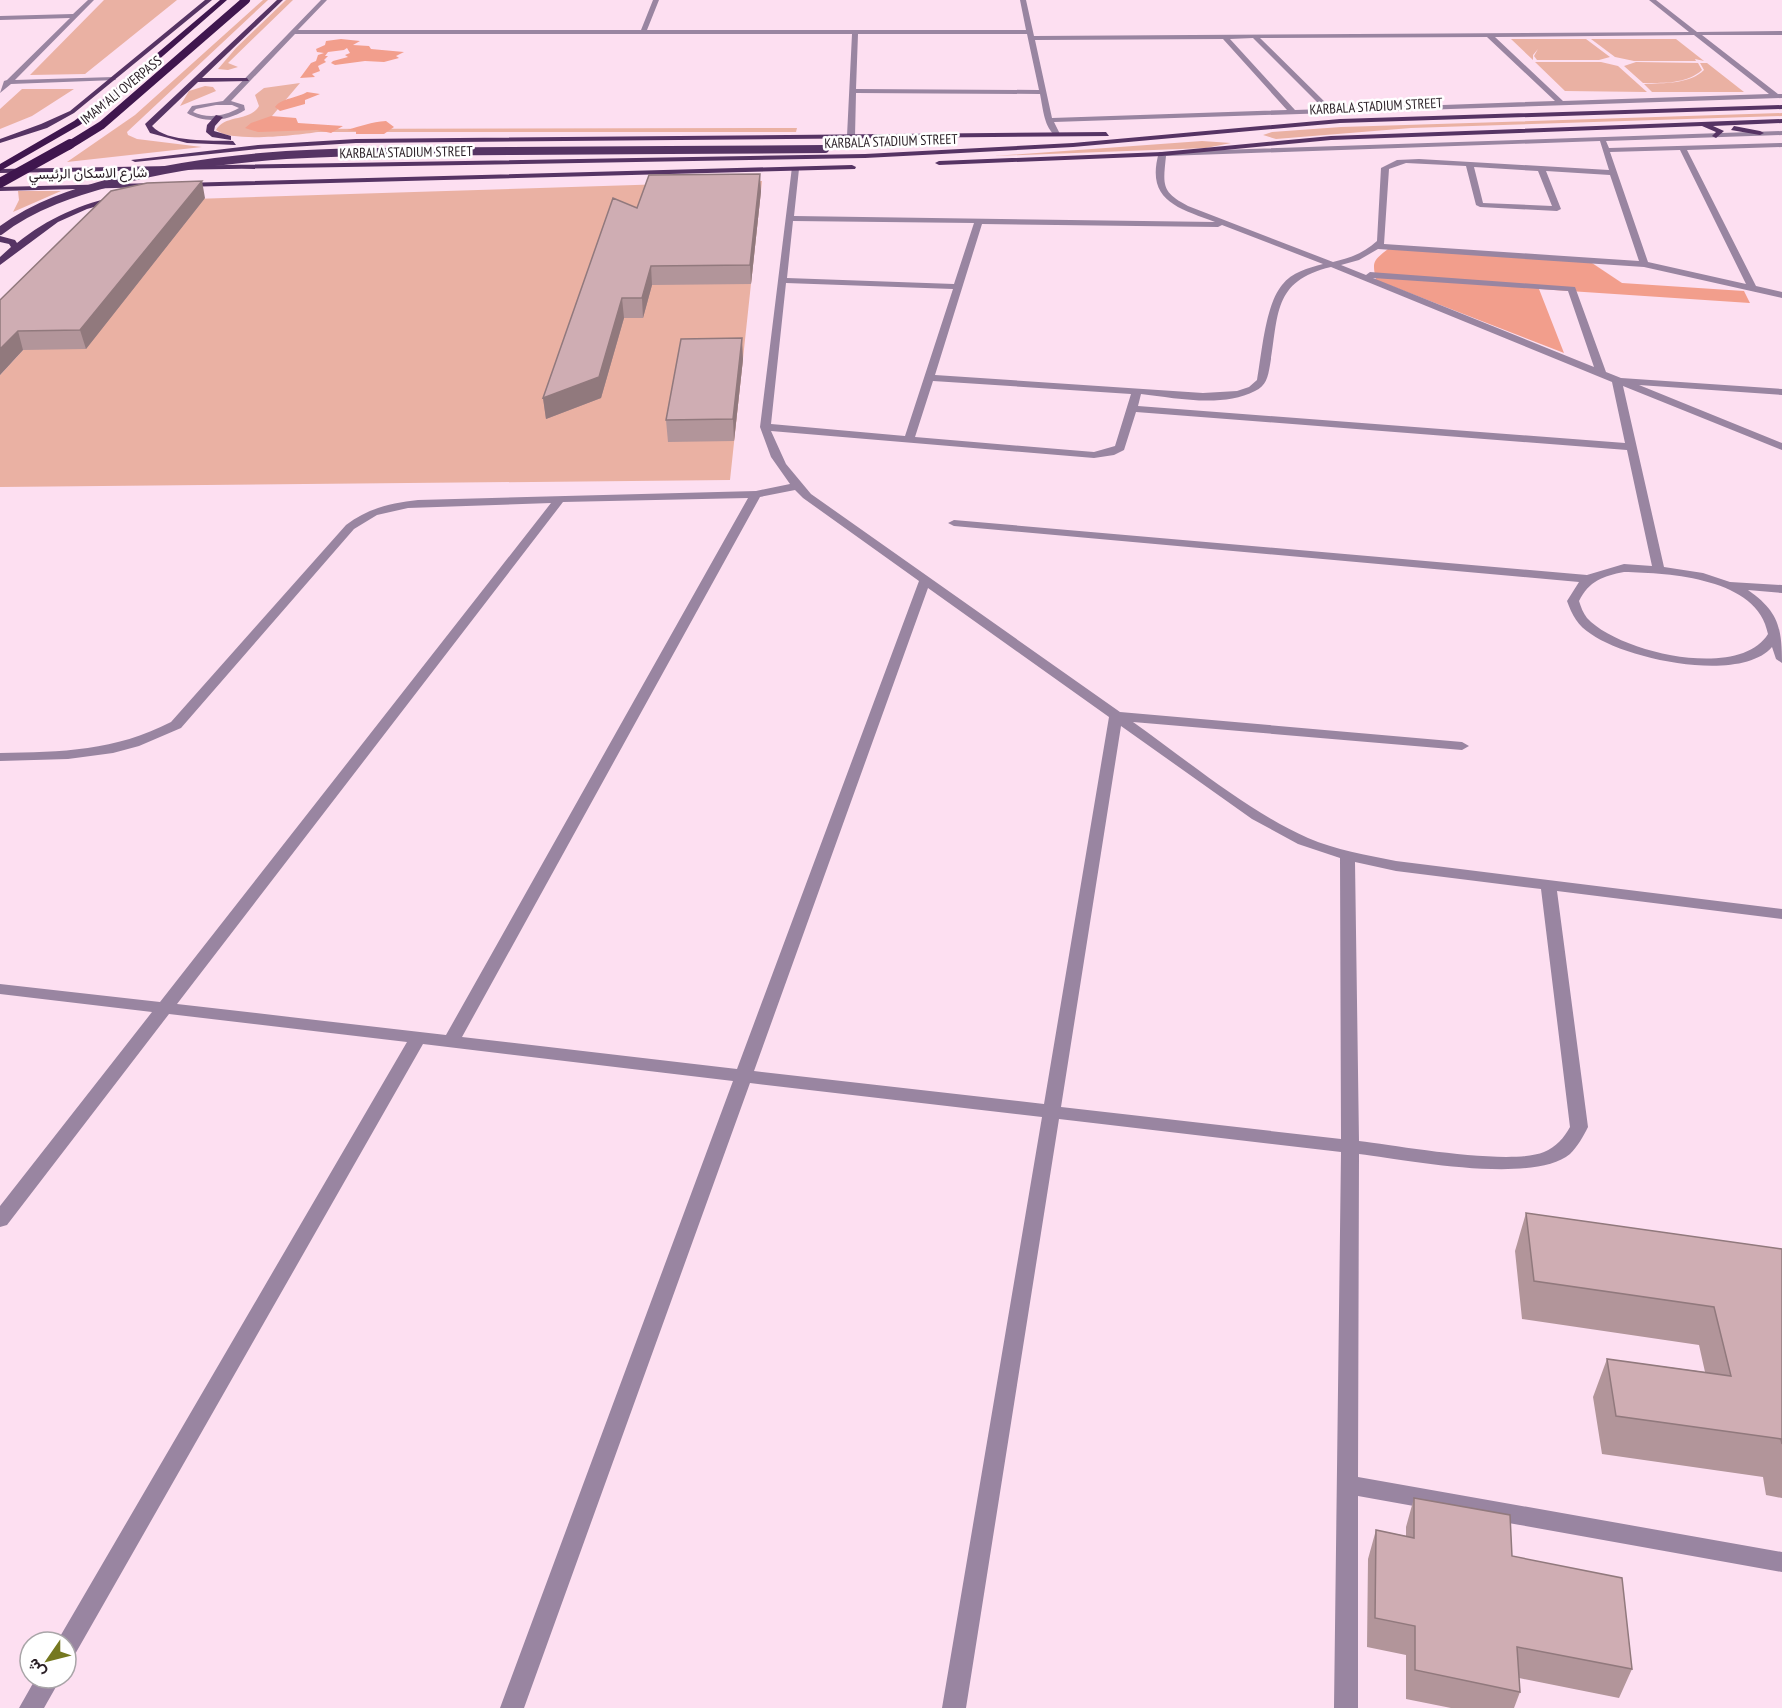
<svg xmlns="http://www.w3.org/2000/svg" width="1782" height="1708" font-family="'PT Sans Narrow',Vazirmatn,sans-serif">
<style>
.green{fill:#eab1a3}
.forest{fill:#f29e8c}
.lines{fill:none;stroke-linecap:round;stroke-linejoin:round}
.minor{fill:#9985a1;fill-rule:evenodd}
.major{fill:#563464;fill-rule:evenodd}
.highway{fill:#3f164e;fill-rule:evenodd}
.major-bridge{stroke:#563464;stroke-width:8}
.highway-bridge-far1{stroke:#3f164e;stroke-width:8}
.highway-bridge{stroke:#3f164e;stroke-width:10}
.wall{fill:#b2959a}
.shaded-wall{fill:#91797d}
.building{fill:#cfadb3;stroke:#91797d;stroke-width:1.5}
.labels{text-anchor:middle;dominant-baseline:central;stroke-width:5;stroke-linejoin:round;paint-order:stroke}
.far-street-label{font-size:14px;fill:#291e25;stroke:#fff}
</style>
<rect width="100%" height="100%" fill="#fddff1"/>
<!-- green -->
<path class="green" d="M 104,0 L 177,0 L 85,74 L 30,75 Z
M 263,0 L 268,0 L 127,132 L 128,135 L 137,139 L 202,147 L 67,162 L 135,115 Z
M 286,0 L 293,0 L 228,63 L 238,67 L 228,70 L 218,69 L 236,48 Z
M 1511,39 L 1586,39 L 1610,57 L 1599,60 L 1537,60 L 1534,56 L 1538,49 L 1533,55 L 1533,60 Z
M 1591,39 L 1676,39 L 1704,61 L 1695,59 L 1696,61 L 1634,61 L 1615,57 Z
M 1535,62 L 1601,62 L 1618,66 L 1647,92 L 1565,91 Z
M 1636,62 L 1698,63 L 1702,70 C 1687,84 1662,83 1643,83 L 1624,66 Z
M 1700,63 L 1707,63 L 1744,92 L 1652,92 L 1644,84 C 1664,83 1690,84 1704,70 Z
M 300,83 L 261,129 L 797,128 L 796,132 L 318,132 C 297,135 232,143 216,130 C 225,114 250,122 259,106 L 255,95 L 264,88 Z
M 205,86 L 213,87 L 216,91 L 180,106 L 189,91 Z
M 22,89 L 74,89 L 32,116 L 0,129 L 0,109 Z
M 1782,113 L 1782,116 L 1411,128 L 1276,139 L 1263,135 L 1272,132 L 1341,127 Z
M 1202,141 L 1231,143 L 1206,148 L 994,156 Z
M 762,181 L 730,480 L 0,487 L 0,375 L 162,200 Z
M 18,191 L 61,191 L 13,212 L 19,200 Z"/>
<!-- forest -->
<path class="forest" d="M 341,39 L 360,41 L 353,45 L 369,46 L 371,49 L 404,52 L 396,56 L 399,58 L 384,62 L 365,61 L 335,65 L 331,63 L 333,61 L 348,57 L 345,55 L 350,53 L 347,48 L 344,50 L 328,52 L 325,56 L 328,56 L 324,60 L 326,62 L 318,66 L 320,71 L 312,74 L 315,77 L 300,78 L 311,63 L 316,61 L 318,55 L 324,53 L 317,52 L 316,49 L 325,45 L 326,41 Z
M 307,92 L 320,94 L 305,100 L 305,104 L 280,111 L 275,107 C 281,98 298,98 307,92 Z
M 271,116 L 296,118 L 298,123 L 343,126 L 331,133 L 317,130 L 258,132 L 245,128 L 251,123 Z
M 386,121 L 394,127 L 384,134 L 356,134 L 356,131 L 347,130 C 361,126 371,122 386,121 Z
M 1388,249 L 1589,261 L 1622,283 L 1744,291 L 1750,303 L 1539,289 L 1564,353 L 1376,280 C 1372,261 1373,261 1388,249 Z"/>
<g class="lines">
<!-- minor -->
<path class="minor" d="M 88,0 L 94,0 L 15,80 L 114,77 L 116,80 L 11,84 L 0,93 L 4,81 L 7,80 L 70,18 L 0,20 L 0,16 L 73,14 Z
M 321,0 L 327,0 L 298,30 L 641,30 L 653,0 L 659,0 L 647,30 L 1026,30 L 1020,0 L 1026,0 L 1034,36 L 1689,32 L 1649,0 L 1656,0 L 1697,32 L 1782,31 L 1782,35 L 1702,35 L 1778,94 L 1782,94 L 1782,98 L 1054,122 L 1060,134 L 1056,136 C 1044,128 1043,108 1040,94 L 856,93 L 855,136 L 851,138 L 847,136 L 852,34 L 295,34 L 231,101 L 244,105 L 245,110 C 228,121 205,124 187,113 L 192,106 L 223,101 ZM 858,34 L 1027,34 L 1039,90 L 856,89 ZM 1694,35 L 1769,94 L 1563,101 L 1495,37 ZM 1487,37 L 1555,101 L 1332,109 L 1260,38 ZM 1253,38 L 1324,109 L 1295,110 L 1230,39 ZM 1223,39 L 1287,110 L 1052,118 L 1035,40 ZM 216,105 L 232,105 L 239,108 C 225,116 208,119 193,112 L 196,109 Z
M 1782,131 L 1782,135 L 1606,141 L 1609,148 L 1782,143 L 1782,147 L 1687,150 L 1756,286 L 1782,292 L 1782,298 L 1644,267 L 1378,249 L 1359,260 L 1341,265 L 1366,275 L 1370,272 L 1575,287 L 1606,372 L 1621,378 L 1782,389 L 1782,395 L 1639,385 L 1782,443 L 1782,450 L 1623,386 L 1664,567 L 1703,573 L 1730,582 L 1782,585 L 1782,593 L 1748,590 C 1778,611 1782,627 1782,663 L 1776,659 L 1772,647 C 1740,684 1626,659 1591,634 C 1578,626 1572,615 1567,601 L 1579,582 L 954,526 L 948,523 L 954,520 L 1587,575 L 1624,564 L 1652,566 L 1627,450 L 1136,412 L 1124,450 L 1114,455 L 1094,458 L 771,431 L 786,464 L 811,494 L 1120,712 L 1462,742 L 1469,746 L 1462,750 L 1133,722 C 1187,760 1247,811 1308,838 C 1336,850 1366,855 1396,861 L 1782,909 L 1782,919 L 1557,891 L 1588,1127 C 1583,1137 1578,1146 1570,1154 C 1532,1185 1408,1160 1359,1154 L 1358,1477 L 1782,1552 L 1782,1572 L 1358,1496 L 1358,1708 L 1334,1708 L 1341,1152 L 1059,1119 L 966,1708 L 942,1708 L 1042,1117 L 750,1083 L 524,1708 L 500,1708 L 733,1081 L 423,1044 L 74,1656 L 66,1659 L 66,1642 L 57,1642 L 58,1640 L 407,1042 L 169,1014 L 7,1225 L 0,1227 L 0,1206 L 152,1012 L 0,994 L 0,984 L 160,1002 L 551,503 L 408,508 L 377,515 L 354,529 L 181,728 L 139,746 L 113,753 L 68,759 L 0,761 L 0,753 C 62,752 115,751 171,722 L 346,525 C 368,508 392,503 418,500 L 756,491 L 790,484 L 771,457 L 760,427 L 792,167 L 799,169 L 794,216 L 1215,222 C 1178,208 1145,201 1159,152 ZM 1600,141 L 1609,170 L 1419,159 L 1397,160 L 1381,168 L 1377,241 C 1364,253 1350,258 1333,262 L 1188,206 C 1161,192 1163,185 1166,156 ZM 1680,150 L 1746,284 L 1648,262 L 1610,152 ZM 1406,163 L 1466,166 L 1476,205 L 1480,207 L 1557,211 L 1561,209 L 1546,171 L 1610,175 L 1639,261 L 1384,244 L 1389,169 ZM 1474,167 L 1538,171 L 1552,206 L 1483,203 ZM 793,221 L 974,223 L 954,284 L 787,278 ZM 982,224 L 1218,227 L 1222,225 L 1323,264 C 1308,268 1292,272 1282,285 C 1265,306 1262,353 1257,380 L 1249,387 L 1237,391 L 1203,393 L 935,375 ZM 1331,267 L 1612,382 L 1625,443 L 1138,406 L 1141,394 C 1176,398 1222,408 1255,391 C 1266,386 1268,377 1270,365 C 1279,315 1272,281 1331,267 ZM 1373,278 L 1568,291 L 1594,367 ZM 786,283 L 953,289 L 905,436 L 771,424 ZM 933,381 L 1131,394 L 1115,446 L 1094,452 L 915,437 ZM 795,490 L 803,498 L 919,581 L 737,1069 L 462,1037 L 760,497 ZM 748,498 L 446,1035 L 177,1004 L 563,502 ZM 1624,572 C 1670,573 1758,578 1768,634 C 1739,681 1618,652 1587,618 C 1583,613 1581,607 1579,601 C 1589,581 1603,576 1624,572 ZM 928,588 L 1109,717 L 1044,1104 L 754,1071 ZM 1121,726 L 1252,819 L 1298,844 L 1340,858 L 1341,1139 L 1061,1107 ZM 1355,862 L 1396,871 L 1541,889 L 1570,1127 C 1564,1138 1556,1147 1544,1152 C 1510,1166 1400,1146 1359,1141 Z
M 36,1678 L 61,1678 L 44,1708 L 19,1708 Z"/>
<!-- major -->
<path class="major" d="M 205,0 L 212,0 L 74,113 L 47,128 L 0,143 L 0,139 L 41,124 L 70,111 Z
M 277,0 L 283,0 L 202,78 L 247,78 L 249,81 L 198,82 L 152,126 C 167,143 212,140 233,141 L 236,145 L 187,143 L 150,133 L 145,124 Z
M 1782,105 L 1782,109 L 1340,123 L 1073,147 L 865,158 L 0,173 L 0,169 L 865,154 L 1073,143 L 1340,119 Z
M 216,115 L 223,117 L 215,126 L 214,131 L 231,136 L 231,140 L 212,137 L 206,132 L 207,125 Z
M 1782,119 L 1782,123 L 1713,126 L 1724,131 L 1716,138 L 1712,136 L 1716,132 L 1702,126 L 1331,140 L 1162,156 L 939,165 L 935,163 L 939,161 L 1162,152 L 1331,136 Z
M 1734,126 L 1760,131 L 1764,133 L 1760,135 L 1731,130 Z
M 1106,132 L 1109,136 L 356,143 L 258,149 L 135,162 L 131,160 L 258,145 L 356,139 Z
M 852,165 L 856,167 L 855,169 L 183,187 L 179,185 L 183,183 Z
M 156,183 L 156,187 L 153,187 L 0,191 L 0,187 Z
M 120,195 L 123,195 L 123,199 L 87,209 L 58,222 L 0,265 L 0,257 L 11,247 L 9,244 L 0,242 L 0,236 L 15,240 L 17,243 C 48,218 81,204 120,195 Z"/>
<!-- highway -->
<path class="highway" d="M 220,0 L 227,0 L 108,104 L 80,125 L 0,171 L 0,164 L 74,121 L 102,100 Z"/>
<!-- major-bridge -->
<path class="major-bridge" d="M 0,231 C 34,205 75,192 116,181 C 245,147 379,152 512,151 C 616,150 721,150 825,149"/>
<!-- highway-bridge-far1 -->
<path class="highway-bridge-far1" d="M 68,146 L 102,125 L 246,0"/>
<!-- highway-bridge -->
<path class="highway-bridge" d="M 0,183 L 70,144"/>
</g>
<!-- wall -->
<path class="wall" d="M 761,191 L 751,284 L 652,285 L 643,318 L 624,318 L 601,398 L 546,419 L 543,398 L 637,208 Z
M 205,198 L 86,349 L 23,350 L 0,375 L 0,300 Z
M 743,359 L 734,441 L 668,442 L 666,420 Z
M 1526,1213 L 1782,1249 L 1782,1498 L 1766,1495 L 1763,1477 L 1602,1454 L 1593,1397 L 1607,1359 L 1705,1372 L 1699,1345 L 1522,1319 L 1515,1251 Z
M 1414,1498 L 1512,1556 L 1632,1669 L 1619,1698 L 1519,1678 L 1520,1692 L 1514,1708 L 1451,1708 L 1406,1699 L 1406,1655 L 1367,1647 L 1368,1559 L 1376,1530 L 1406,1536 L 1406,1527 Z"/>
<!-- shaded-wall -->
<path class="shaded-wall" d="M 760,174 L 761,191 L 751,284 L 750,265 Z
M 202,181 L 205,198 L 86,349 L 80,330 Z
M 651,266 L 652,285 L 643,318 L 642,298 Z
M 622,298 L 624,318 L 601,398 L 546,419 L 543,398 Z
M 18,331 L 23,350 L 0,375 L 0,349 Z
M 742,338 L 743,359 L 734,441 L 733,419 Z"/>
<!-- building -->
<path class="building" d="M 760,174 L 750,265 L 651,266 L 642,298 L 622,298 L 599,377 L 543,398 L 613,198 L 637,208 L 649,175 Z
M 202,181 L 80,330 L 18,331 L 0,349 L 0,300 L 111,191 L 147,183 Z
M 742,338 L 733,419 L 666,420 L 681,339 Z
M 1526,1213 L 1782,1249 L 1782,1444 L 1781,1439 L 1616,1416 L 1607,1359 L 1731,1376 L 1714,1307 L 1534,1281 Z
M 1414,1498 L 1510,1515 L 1512,1556 L 1622,1578 L 1632,1669 L 1517,1647 L 1520,1692 L 1415,1670 L 1415,1626 L 1375,1618 L 1376,1530 L 1414,1538 Z"/>
<g class="labels">
<!-- far-street labels -->
<g class="far-street-label">
<text transform="translate(121 90) rotate(-39)">IMAM ALI OVERPASS</text>
<text transform="translate(1376 106) rotate(-3)">KARBALA STADIUM STREET</text>
<text transform="translate(891 141) rotate(-2)">KARBALA STADIUM STREET</text>
<text transform="translate(406 152) rotate(-1)">KARBALA STADIUM STREET</text>
<text transform="translate(88 173) rotate(-1)">شارع الاسكان الرئيسي</text>
</g>
</g>
<!-- north arrow -->
<g transform="translate(48 1660) rotate(235)"><circle r="28" fill="#ffffff" stroke="#a9a5a8" stroke-width="1.5"/>
<path d="M0-4.5L10 22L0 15L-10 22Z" fill="#757820"/>
<text y="-9" font-size="16" font-weight="bold" text-anchor="middle" fill="#291e25">ش</text>
</g>
</svg>
